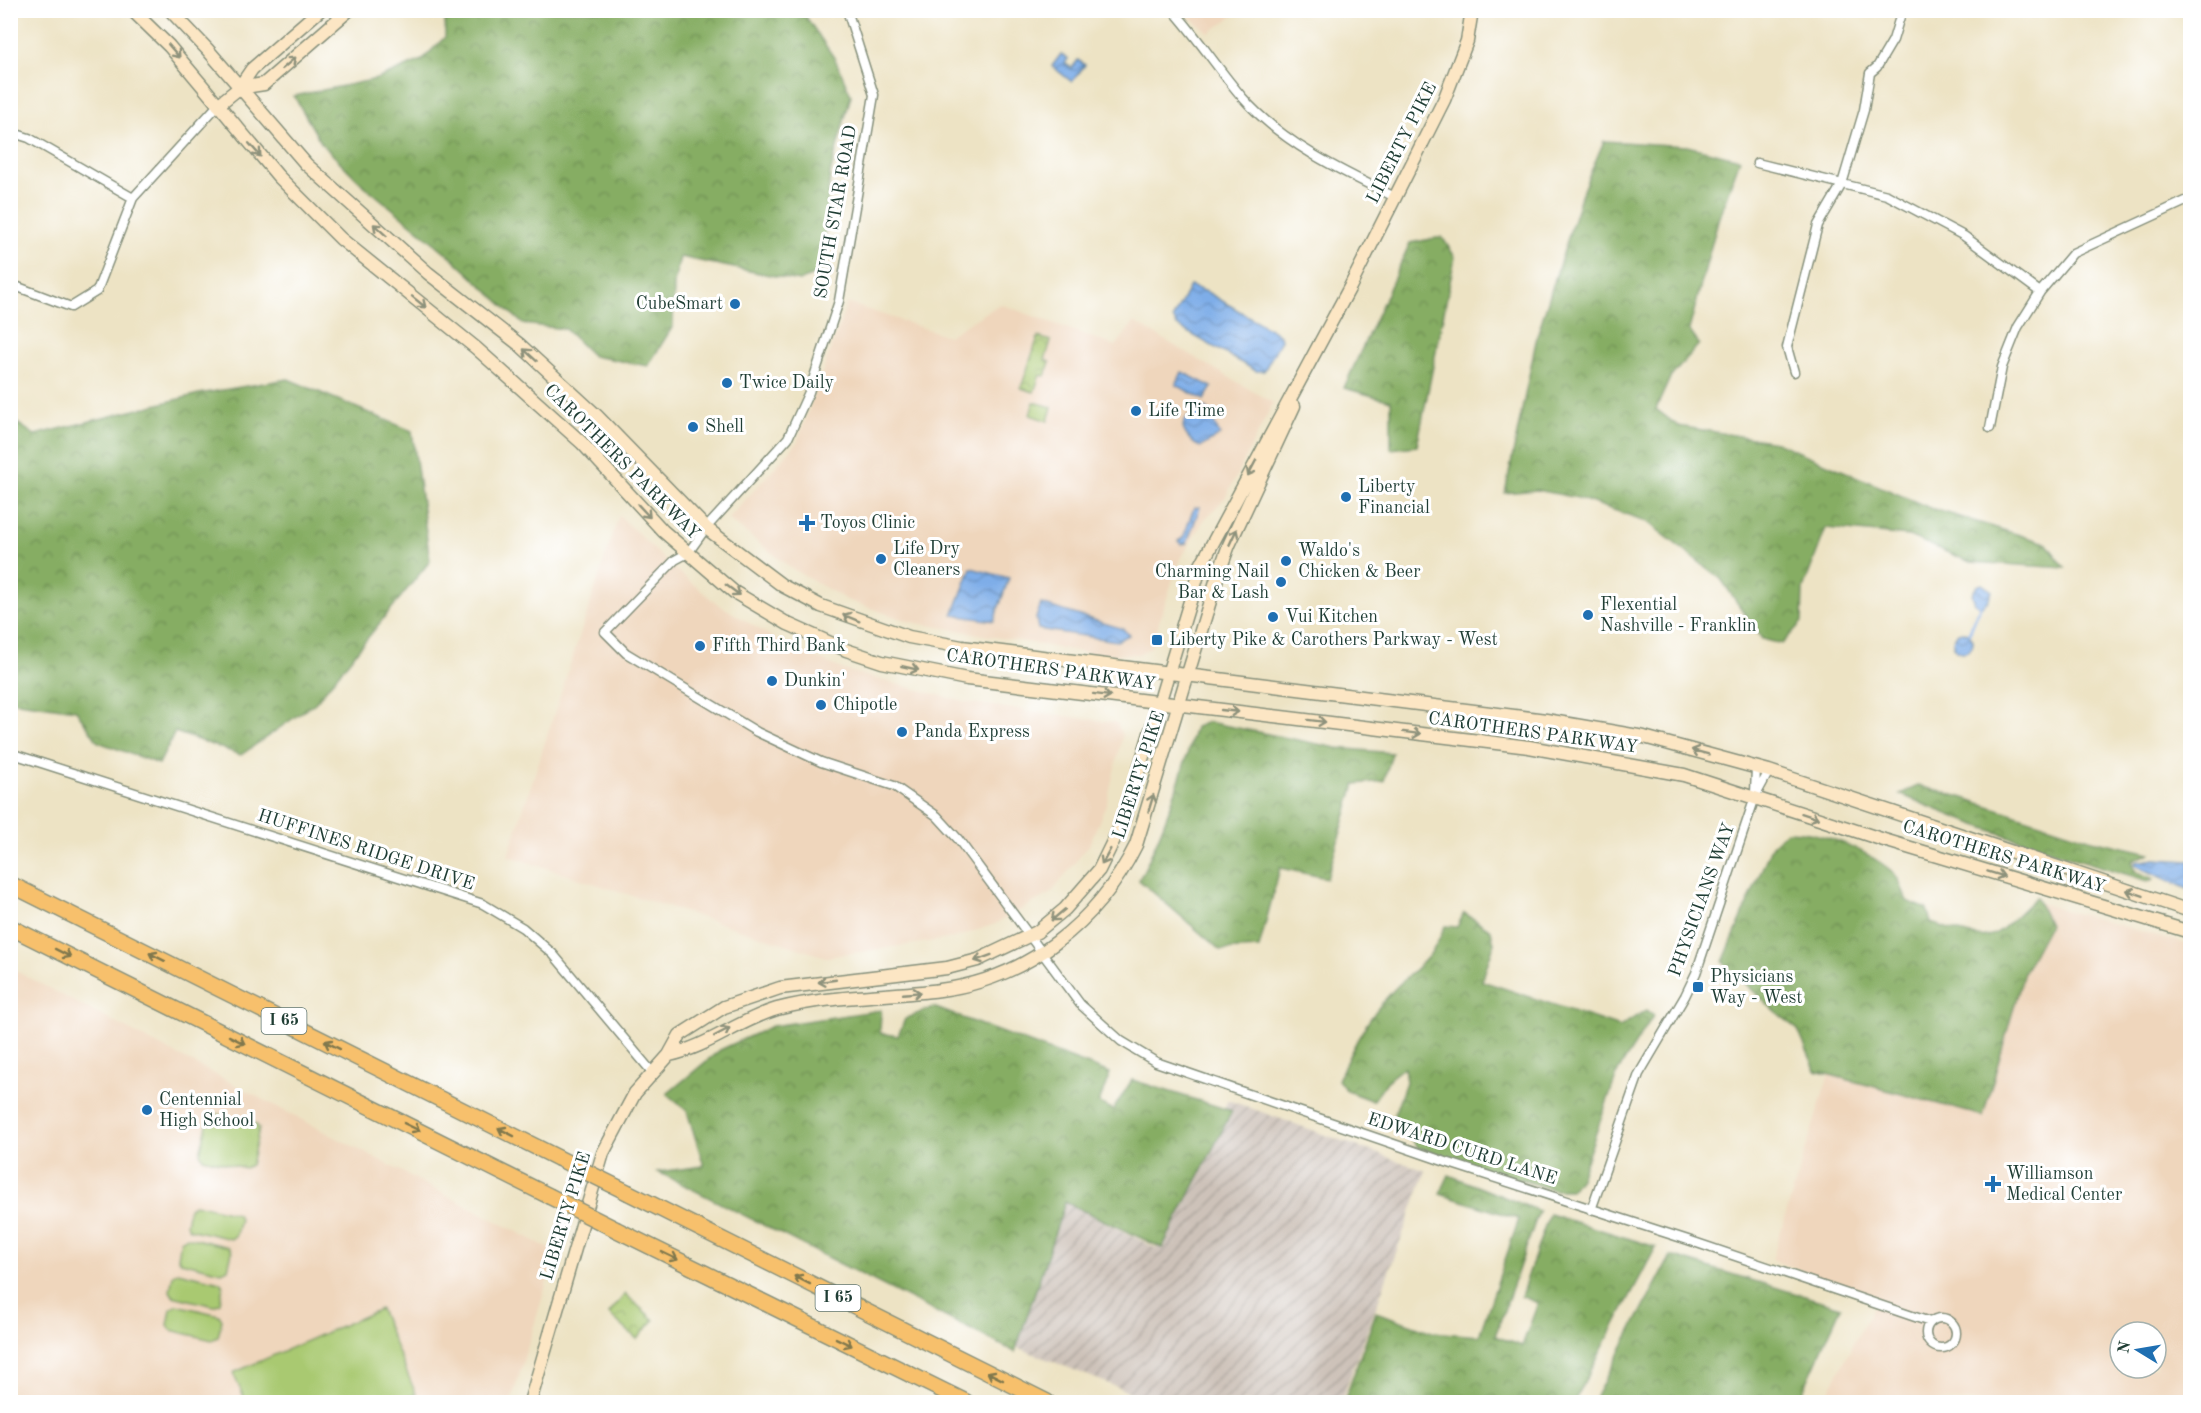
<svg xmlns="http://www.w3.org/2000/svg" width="2201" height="1413" font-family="'Old Standard TT',serif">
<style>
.built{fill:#efd6bc;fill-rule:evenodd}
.industrial{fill:url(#industrial-furrows)}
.forest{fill:url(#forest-crowns);stroke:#52754c;stroke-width:1.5}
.park{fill:url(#park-crowns);stroke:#648352;stroke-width:1.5}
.garden{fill:#a9c971;stroke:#648352;stroke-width:1.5}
.water{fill:url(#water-waves);stroke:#4e758e;stroke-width:1.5}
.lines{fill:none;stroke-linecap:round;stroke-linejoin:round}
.stream{stroke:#7eade8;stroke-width:3}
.street-casing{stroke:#86907c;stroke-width:11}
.secondary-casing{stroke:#86907c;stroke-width:15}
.highway-casing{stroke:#86907c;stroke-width:18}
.street{stroke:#fff;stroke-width:8}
.secondary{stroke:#fce6c4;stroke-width:12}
.highway{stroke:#f7c06c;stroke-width:15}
.highway-bridge-casing{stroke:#86907c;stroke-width:18;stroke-linecap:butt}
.highway-bridge{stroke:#f7c06c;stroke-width:15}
.oneway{stroke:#8e927c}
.oneway2{stroke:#80784d}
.poi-dot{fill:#1f6fb2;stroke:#fff;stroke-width:2}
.labels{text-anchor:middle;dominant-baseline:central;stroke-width:6;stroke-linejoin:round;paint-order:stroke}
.shield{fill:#fff;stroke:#627771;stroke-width:1.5}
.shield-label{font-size:16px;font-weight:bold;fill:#1f3d34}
.street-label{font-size:18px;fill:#1f3d34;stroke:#fff}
.poi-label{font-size:18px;fill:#1f3d34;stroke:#fff;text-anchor:start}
</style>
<defs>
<pattern id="industrial-furrows" width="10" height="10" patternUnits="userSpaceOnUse" patternTransform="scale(1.5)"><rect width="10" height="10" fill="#cdc2b9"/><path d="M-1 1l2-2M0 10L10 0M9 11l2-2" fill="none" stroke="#a69f97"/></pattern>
<pattern id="forest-crowns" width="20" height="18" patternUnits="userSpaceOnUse" patternTransform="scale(1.5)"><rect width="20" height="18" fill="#86ad63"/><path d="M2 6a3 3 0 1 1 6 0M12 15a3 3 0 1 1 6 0" fill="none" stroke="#6d8e52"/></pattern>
<pattern id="park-crowns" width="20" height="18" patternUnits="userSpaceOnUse" patternTransform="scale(1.5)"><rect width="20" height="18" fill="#a9c971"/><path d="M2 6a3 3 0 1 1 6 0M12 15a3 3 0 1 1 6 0" fill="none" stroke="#89a45e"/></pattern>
<pattern id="water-waves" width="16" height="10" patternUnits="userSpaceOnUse" patternTransform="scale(1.5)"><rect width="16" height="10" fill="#7eade8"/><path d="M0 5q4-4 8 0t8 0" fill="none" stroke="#678ebd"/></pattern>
</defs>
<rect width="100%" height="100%" fill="#fff"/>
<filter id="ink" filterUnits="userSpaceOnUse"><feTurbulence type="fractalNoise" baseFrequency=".0167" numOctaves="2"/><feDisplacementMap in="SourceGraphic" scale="12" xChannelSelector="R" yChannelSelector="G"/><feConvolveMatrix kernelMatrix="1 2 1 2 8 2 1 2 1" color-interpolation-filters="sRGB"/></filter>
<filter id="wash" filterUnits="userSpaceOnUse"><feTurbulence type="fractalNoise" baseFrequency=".008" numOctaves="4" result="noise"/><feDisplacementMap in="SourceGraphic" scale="24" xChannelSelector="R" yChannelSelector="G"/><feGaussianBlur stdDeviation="1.35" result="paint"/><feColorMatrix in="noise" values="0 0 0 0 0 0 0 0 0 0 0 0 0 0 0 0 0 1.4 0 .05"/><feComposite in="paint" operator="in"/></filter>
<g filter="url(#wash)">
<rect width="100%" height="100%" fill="#ede3c4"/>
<!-- built -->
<path class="built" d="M 1182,11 L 1240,11 L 1209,33 Z
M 847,303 L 948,336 L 1000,304 L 1116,346 L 1134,322 L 1273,403 L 1225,498 L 1203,521 L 1178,564 L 1151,647 L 1140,654 L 1097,655 L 911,622 L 847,600 L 791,568 L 728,519 L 797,443 Z
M 619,515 L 670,565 L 715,602 L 780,642 L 844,670 L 965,702 L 1117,723 L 1122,736 L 1107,802 L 1089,845 L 1051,893 L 995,924 L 954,938 L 826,957 L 508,856 Z
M 2033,901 L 2190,945 L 2190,1402 L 1823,1402 L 1878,1297 L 1772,1260 L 1832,1064 L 1968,1108 ZM 2120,1332 L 2156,1332 L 2156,1368 L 2120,1368 Z
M 10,968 L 556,1252 L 511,1402 L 11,1402 Z"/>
<!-- industrial -->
<path class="industrial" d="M 1228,1100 L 1426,1171 L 1341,1402 L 1154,1402 L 1014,1346 L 1063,1201 L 1156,1248 Z"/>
<!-- forest -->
<path class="forest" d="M 445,10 L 802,11 L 835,59 L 851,95 L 830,174 L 821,272 L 799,281 L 680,257 L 674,283 L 673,326 L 648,366 L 593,356 L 565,329 L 523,324 L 450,256 L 361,183 L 322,144 L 294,96 L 377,79 L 422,60 L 445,37 Z
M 1604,141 L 1687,146 L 1740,159 L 1718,220 L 1689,330 L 1699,344 L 1670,378 L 1656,409 L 1678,426 L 1776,442 L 1930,508 L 2046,543 L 2065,568 L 1970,562 L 1909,536 L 1826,528 L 1803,589 L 1802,622 L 1782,644 L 1762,639 L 1721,579 L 1646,521 L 1578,498 L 1537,490 L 1505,493 L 1537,336 L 1583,190 Z
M 1442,237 L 1455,257 L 1417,446 L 1391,449 L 1391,401 L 1344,388 L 1410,243 Z
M 288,379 L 412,431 L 430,561 L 315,703 L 241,755 L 175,732 L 159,764 L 98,742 L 76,710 L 11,701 L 11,419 L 35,435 L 199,394 Z
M 1208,722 L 1337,748 L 1392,753 L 1384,781 L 1355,784 L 1327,878 L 1280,868 L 1259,948 L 1220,950 L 1139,880 C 1164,831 1180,781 1195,727 Z
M 1918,786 L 1961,797 L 2092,840 L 2150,853 L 2132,861 L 2135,871 L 2154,879 L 2148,881 C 2064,855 1980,830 1900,794 Z
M 1787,831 C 1823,831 1865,849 1893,872 C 1900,878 1903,893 1907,901 L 1927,909 L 1931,923 C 1997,944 1987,944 2036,897 L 2049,925 L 2024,972 L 1983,1116 L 1816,1071 L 1798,1030 L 1769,1006 L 1723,962 L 1772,845 Z
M 1464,913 L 1491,930 L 1494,944 L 1482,981 L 1620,1027 L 1646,1010 L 1653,1016 L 1618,1071 L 1580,1178 L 1571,1190 L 1554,1190 L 1418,1148 L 1394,1115 L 1406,1082 L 1404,1067 L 1389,1079 L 1373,1101 L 1347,1091 L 1338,1080 C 1352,1048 1367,1018 1391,993 C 1416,965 1430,965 1445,926 L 1457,927 Z
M 933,1007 L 1110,1073 L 1099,1103 L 1113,1110 L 1132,1080 L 1232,1111 L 1162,1248 L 1065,1202 L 1015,1352 L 658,1172 L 704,1166 L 687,1111 L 667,1094 L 720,1050 L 772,1026 L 881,1010 L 880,1033 L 898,1036 L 905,1019 Z
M 1449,1175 L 1539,1211 L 1495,1336 L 1522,1346 L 1538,1303 L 1521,1296 L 1549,1214 L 1656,1247 L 1574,1402 L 1344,1402 L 1376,1312 L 1432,1332 L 1479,1336 L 1519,1219 L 1440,1194 Z
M 1671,1256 L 1841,1307 L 1798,1402 L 1593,1402 Z"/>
<!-- park -->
<path class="park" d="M 1038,337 L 1051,341 L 1045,360 L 1050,362 L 1045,376 L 1040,375 L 1034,392 L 1021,388 Z
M 625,1294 L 654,1320 L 637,1339 L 609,1314 Z"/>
<!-- garden -->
<path class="garden" d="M 1034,402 L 1052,407 L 1048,421 L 1030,415 Z
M 213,1113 L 256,1124 L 259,1129 L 251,1165 L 245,1168 L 203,1158 L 200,1153 L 209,1117 Z
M 195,1204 L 237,1214 L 240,1219 L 236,1235 L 231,1239 L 189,1229 L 186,1224 L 189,1208 Z
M 187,1237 L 229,1247 L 232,1252 L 228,1269 L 222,1272 L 181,1262 L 178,1257 L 181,1241 Z
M 178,1272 L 220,1282 L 223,1286 L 220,1303 L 214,1306 L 173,1296 L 170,1291 L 173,1275 Z
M 177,1305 L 219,1315 L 222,1320 L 218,1337 L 212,1340 L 171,1330 L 168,1325 L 171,1309 Z
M 380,1309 L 416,1394 L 397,1402 L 246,1402 L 233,1373 Z"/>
<!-- water -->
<path class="water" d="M 1061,54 L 1068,59 L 1065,63 L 1072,68 L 1078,60 L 1085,65 L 1072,82 L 1052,66 Z
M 1190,286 L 1207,292 L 1280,335 L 1281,340 L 1264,371 L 1256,371 L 1177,326 L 1173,318 Z
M 1182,372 L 1212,387 L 1204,400 L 1176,385 Z
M 1206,407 L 1220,435 L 1201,447 C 1193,445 1177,429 1186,419 C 1190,414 1199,410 1206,407 Z
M 1200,507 L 1187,543 L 1181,544 L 1178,541 L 1183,538 L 1194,508 Z
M 971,568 L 1009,578 L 994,621 L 953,615 Z
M 1982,584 L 1992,591 L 1988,601 L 1980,607 L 1975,603 L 1972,594 L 1977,586 Z
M 1041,604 L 1123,629 L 1129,635 L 1117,641 L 1038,629 L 1036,618 Z
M1953 642a10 10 0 1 1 20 0a10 10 0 1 1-20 0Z
M 2155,859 L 2190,861 L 2190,890 L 2135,865 L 2136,862 Z"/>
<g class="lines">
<!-- stream -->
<path class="stream" d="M 1969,633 L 1980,607"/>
</g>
</g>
<g filter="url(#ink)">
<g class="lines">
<defs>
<path id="street" d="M 847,10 L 874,95 L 839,301 L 809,392 L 788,438 L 706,528 L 688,553 L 675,560 L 605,632 L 626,653 L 757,732 L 821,762 L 894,786 L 937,816 L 958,839 L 1080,1004 L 1121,1041 L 1156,1062 L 1446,1162 L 1688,1240 L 1930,1322
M 1173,10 C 1198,38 1218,69 1242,97 C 1282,143 1341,171 1395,197
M 10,132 L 29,138 L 133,198
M 1757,163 L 1887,195 L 1964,236 L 2040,292
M 10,284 L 71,307 L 97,291 L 133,198 L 218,105
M 1794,372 L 1787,347 L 1818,225 L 1842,184 L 1864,110 L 1870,73 L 1877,67 L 1893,40 L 1902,10
M 1990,428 L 2002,367 L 2018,327 L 2040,292 L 2073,253 L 2190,199
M 10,753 L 483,904 L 523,928 L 553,954 L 652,1072
M 1755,794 L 1756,767
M 1591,1210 L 1639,1074 L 1685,996 L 1696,973 L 1755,797 L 1769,771
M1926 1333a15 15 0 1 1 30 0a15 15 0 1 1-30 0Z"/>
<path id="secondary" d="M 132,10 L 169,46 L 278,176 L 341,239 L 476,348 L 582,443 L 663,531 L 734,592 L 788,624 L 846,650 L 882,662 L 967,679 L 1529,747 L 1684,775 L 1884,840 L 2190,932
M 170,10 L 207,49 L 306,164 L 428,273 L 520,345 L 597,416 L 706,528 L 783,586 L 821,606 L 909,637 L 962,647 L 1546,720 L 1644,737 L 1769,771 L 2190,911
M 239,88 L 264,84 L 349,10
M 218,105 L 239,88 L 252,69 L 320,10
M 669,1055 C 708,1047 739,1020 777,1009 C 830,995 886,997 940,990 C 1027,979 1098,922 1136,845 L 1217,578 L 1229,545 L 1294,406
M 530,1402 L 603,1153 L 635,1093 L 669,1055 L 680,1035 L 724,1007 L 780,988 L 947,968 L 978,960 L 1037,932 L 1065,909 L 1099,870 L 1124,819 L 1201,565 L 1350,287 L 1444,100 L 1467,41 L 1472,10"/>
<path id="highway" d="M 10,884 L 558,1158
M 10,927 L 549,1196
M 629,1193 L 1047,1402
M 617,1230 L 966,1402"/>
</defs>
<!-- street casing -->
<use href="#street" class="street-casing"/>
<!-- secondary casing -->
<use href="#secondary" class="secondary-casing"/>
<!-- highway casing -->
<use href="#highway" class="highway-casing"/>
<!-- street -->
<use href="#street" class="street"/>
<!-- secondary -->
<use href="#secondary" class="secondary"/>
<!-- highway -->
<use href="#highway" class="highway"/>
<defs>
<path id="highway-bridge" d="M 558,1158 L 629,1193
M 549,1196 L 617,1230"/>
</defs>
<!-- highway-bridge casing -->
<use href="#highway-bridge" class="highway-bridge-casing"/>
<!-- highway-bridge -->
<use href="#highway-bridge" class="highway-bridge"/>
</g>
<!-- one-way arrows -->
<defs><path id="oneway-shaft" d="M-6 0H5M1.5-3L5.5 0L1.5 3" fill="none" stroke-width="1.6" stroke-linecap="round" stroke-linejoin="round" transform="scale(1.5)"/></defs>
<g class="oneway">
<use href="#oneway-shaft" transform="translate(174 51) rotate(49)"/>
<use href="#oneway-shaft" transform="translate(289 63) rotate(-41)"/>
<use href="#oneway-shaft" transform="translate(255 150) rotate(49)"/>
<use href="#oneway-shaft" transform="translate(380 230) rotate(-138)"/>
<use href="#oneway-shaft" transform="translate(419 302) rotate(39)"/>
<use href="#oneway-shaft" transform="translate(530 355) rotate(-138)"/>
<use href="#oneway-shaft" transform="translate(1252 468) rotate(118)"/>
<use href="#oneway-shaft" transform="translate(644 511) rotate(47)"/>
<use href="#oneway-shaft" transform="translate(1233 537) rotate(-65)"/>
<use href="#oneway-shaft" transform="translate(733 590) rotate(36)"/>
<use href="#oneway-shaft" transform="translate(851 618) rotate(-158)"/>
<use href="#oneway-shaft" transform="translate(910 668) rotate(13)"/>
<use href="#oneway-shaft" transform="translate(1102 695) rotate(7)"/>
<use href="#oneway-shaft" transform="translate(1230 711) rotate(6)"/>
<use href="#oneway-shaft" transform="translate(1317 721) rotate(7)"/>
<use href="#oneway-shaft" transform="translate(1412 733) rotate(7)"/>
<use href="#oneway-shaft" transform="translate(1700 752) rotate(-165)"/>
<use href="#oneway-shaft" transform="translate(1151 803) rotate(-73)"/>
<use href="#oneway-shaft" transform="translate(1810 816) rotate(18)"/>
<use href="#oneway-shaft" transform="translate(1106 857) rotate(119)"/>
<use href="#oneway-shaft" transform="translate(1996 874) rotate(17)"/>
<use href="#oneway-shaft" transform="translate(2135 893) rotate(-161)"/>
<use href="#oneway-shaft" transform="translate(1058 915) rotate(140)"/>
<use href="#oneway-shaft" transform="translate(983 958) rotate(160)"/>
<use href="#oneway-shaft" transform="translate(827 981) rotate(172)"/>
<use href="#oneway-shaft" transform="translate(912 993) rotate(-5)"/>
<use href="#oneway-shaft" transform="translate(722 1032) rotate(-28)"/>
</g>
<g class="oneway2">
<use href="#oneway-shaft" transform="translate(63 953) rotate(27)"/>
<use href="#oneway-shaft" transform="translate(157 957) rotate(-153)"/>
<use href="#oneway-shaft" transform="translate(237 1040) rotate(27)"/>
<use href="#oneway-shaft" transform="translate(332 1045) rotate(-153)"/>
<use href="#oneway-shaft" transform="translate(412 1127) rotate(26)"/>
<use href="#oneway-shaft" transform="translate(506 1132) rotate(-153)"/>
<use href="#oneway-shaft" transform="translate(670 1256) rotate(26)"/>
<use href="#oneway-shaft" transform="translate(802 1280) rotate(-153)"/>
<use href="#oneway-shaft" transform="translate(844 1342) rotate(26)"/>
<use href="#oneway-shaft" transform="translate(995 1376) rotate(-153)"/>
</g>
</g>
<!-- markers -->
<g class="poi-dot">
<circle cx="735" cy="304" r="6"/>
<circle cx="727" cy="383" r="6"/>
<circle cx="1136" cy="411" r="6"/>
<circle cx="693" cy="427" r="6"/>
<circle cx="1346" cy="497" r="6"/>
<path d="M804 514h6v6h6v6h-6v6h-6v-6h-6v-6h6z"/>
<circle cx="881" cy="559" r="6"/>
<circle cx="1286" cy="561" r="6"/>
<circle cx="1281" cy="582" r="6"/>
<circle cx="1588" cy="615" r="6"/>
<circle cx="1273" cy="617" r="6"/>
<rect x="1151" y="634" width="12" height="12" rx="3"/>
<circle cx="700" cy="646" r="6"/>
<circle cx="772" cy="681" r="6"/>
<circle cx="821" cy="705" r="6"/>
<circle cx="902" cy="732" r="6"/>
<rect x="1692" y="981" width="12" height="12" rx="3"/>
<circle cx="147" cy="1110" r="6"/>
<path d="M1990 1175h6v6h6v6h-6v6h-6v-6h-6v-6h6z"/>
</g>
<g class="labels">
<!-- shield labels -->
<g class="shield">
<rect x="261.5" y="1008" width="45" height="26" rx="4.5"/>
<rect x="815.5" y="1285" width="45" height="26" rx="4.5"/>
</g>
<g class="shield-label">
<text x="284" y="1021">I 65</text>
<text x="838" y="1298">I 65</text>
</g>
<!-- street labels -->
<g class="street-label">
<text transform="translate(1402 143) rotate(-63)">LIBERTY PIKE</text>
<text transform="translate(836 212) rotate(-80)">SOUTH STAR ROAD</text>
<text transform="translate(622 462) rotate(45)">CAROTHERS PARKWAY</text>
<text transform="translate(1051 670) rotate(8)">CAROTHERS PARKWAY</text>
<text transform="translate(1533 733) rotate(8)">CAROTHERS PARKWAY</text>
<text transform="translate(1139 775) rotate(-72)">LIBERTY PIKE</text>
<text transform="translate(366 850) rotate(18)">HUFFINES RIDGE DRIVE</text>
<text transform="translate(2004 857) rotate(17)">CAROTHERS PARKWAY</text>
<text transform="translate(1702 900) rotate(-70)">PHYSICIANS WAY</text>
<text transform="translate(1462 1149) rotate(18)">EDWARD CURD LANE</text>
<text transform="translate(566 1216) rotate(-73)">LIBERTY PIKE</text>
</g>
<!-- poi labels -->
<g class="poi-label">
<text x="723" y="304" text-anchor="end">CubeSmart</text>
<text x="739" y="383">Twice Daily</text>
<text x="1148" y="411">Life Time</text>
<text x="705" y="427">Shell</text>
<text x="1358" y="487">Liberty<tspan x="1358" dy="21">Financial</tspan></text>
<text x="820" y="523">Toyos Clinic</text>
<text x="893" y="549">Life Dry<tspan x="893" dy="21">Cleaners</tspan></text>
<text x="1298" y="551">Waldo's<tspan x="1298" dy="21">Chicken &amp; Beer</tspan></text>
<text x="1269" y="572" text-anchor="end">Charming Nail<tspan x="1269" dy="21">Bar &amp; Lash</tspan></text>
<text x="1600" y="605">Flexential<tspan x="1600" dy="21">Nashville - Franklin</tspan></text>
<text x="1285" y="617">Vui Kitchen</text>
<text x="1169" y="640">Liberty Pike &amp; Carothers Parkway - West</text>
<text x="712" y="646">Fifth Third Bank</text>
<text x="784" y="681">Dunkin'</text>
<text x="833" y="705">Chipotle</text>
<text x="914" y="732">Panda Express</text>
<text x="1710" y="977">Physicians<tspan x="1710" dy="21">Way - West</tspan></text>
<text x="159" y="1100">Centennial<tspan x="159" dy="21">High School</tspan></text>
<text x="2006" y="1174">Williamson<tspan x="2006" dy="21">Medical Center</tspan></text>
</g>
</g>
<!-- margin -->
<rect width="2201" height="1413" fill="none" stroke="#fff" stroke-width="36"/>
<!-- north arrow -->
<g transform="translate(2138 1350) rotate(281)"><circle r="28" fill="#ffffff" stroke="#a5b1ae" stroke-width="1.5"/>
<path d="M0-4.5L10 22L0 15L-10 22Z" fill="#1f6fb2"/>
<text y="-9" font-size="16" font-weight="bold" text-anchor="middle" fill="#1f3d34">N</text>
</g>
</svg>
